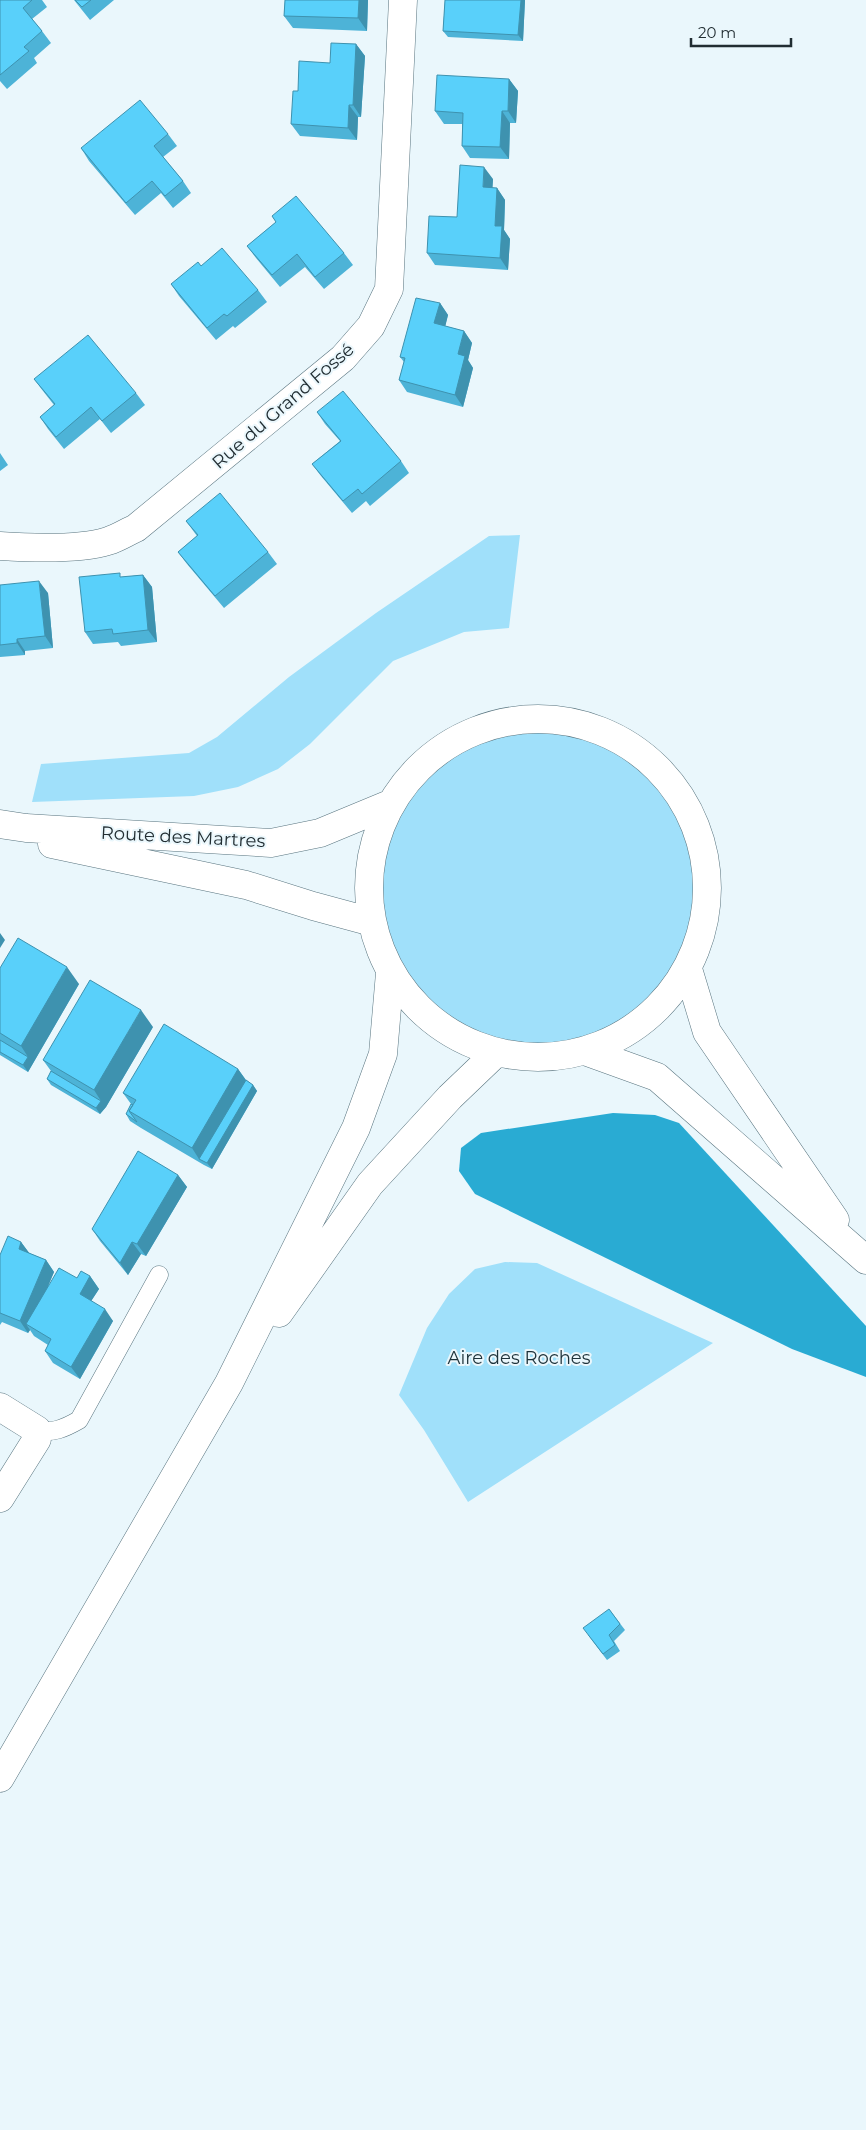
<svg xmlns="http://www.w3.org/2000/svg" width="866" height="2130" font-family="Montserrat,sans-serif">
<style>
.green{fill:#a0e0fa}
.water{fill:#29abd3}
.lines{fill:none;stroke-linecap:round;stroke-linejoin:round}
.lane-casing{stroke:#58747f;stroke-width:19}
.street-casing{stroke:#58747f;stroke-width:29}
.secondary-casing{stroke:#58747f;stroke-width:29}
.lane{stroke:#fff;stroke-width:18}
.street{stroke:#fff;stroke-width:28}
.secondary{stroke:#fff;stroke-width:28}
.wall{fill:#4db3d7}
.shaded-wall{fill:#3e92af}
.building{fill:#59d0fa;stroke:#3e92af}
.labels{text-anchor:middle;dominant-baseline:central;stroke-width:4;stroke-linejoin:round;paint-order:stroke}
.street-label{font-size:18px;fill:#212d32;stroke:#eaf7fc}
.park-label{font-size:18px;fill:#1d323a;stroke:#eaf7fc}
</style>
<rect width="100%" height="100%" fill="#eaf7fc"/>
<!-- green -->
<path class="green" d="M 520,535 L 509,628 L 464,632 L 393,661 L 310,744 L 278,769 L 238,787 L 194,796 L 32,802 L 41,764 L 189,753 L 217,737 L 289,677 L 376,613 L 489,536 Z
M369 888a169 169 0 1 1 338 0a169 169 0 1 1-338 0Z
M 505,1262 L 537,1263 L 713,1343 L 468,1502 L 424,1430 L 399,1395 L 427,1328 L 449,1294 L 475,1269 Z"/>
<!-- water -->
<path class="water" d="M 613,1113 L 655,1115 L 679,1123 L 866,1326 L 866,1377 L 792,1349 L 475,1194 L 459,1171 L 461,1148 L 481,1133 Z"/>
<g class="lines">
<defs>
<path id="lane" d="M 37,1430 C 52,1434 65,1428 79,1420 L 159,1275"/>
<path id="street" d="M 0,546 C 31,548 79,550 108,541 C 118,538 127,532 136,528 L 343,358 L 371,326 L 389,289 L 403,0
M 0,1407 L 37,1430 L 37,1439 L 0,1498"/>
<path id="secondary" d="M369 888a169 169 0 1 1 338 0a169 169 0 1 1-338 0Z
M 0,824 L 26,828 L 271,843 L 320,833 L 390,804
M 52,844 L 246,885 L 313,906 L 372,922
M 688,969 L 707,1032 L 835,1220
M 585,1051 L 657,1077 L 866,1260
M 279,1313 L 370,1184 L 450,1097 L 496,1053
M 0,1778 L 229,1383 L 356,1128 L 383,1054 L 390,973"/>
</defs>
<!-- lane casing -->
<use href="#lane" class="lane-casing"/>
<!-- street casing -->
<use href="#street" class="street-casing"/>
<!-- secondary casing -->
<use href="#secondary" class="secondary-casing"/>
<!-- lane -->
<use href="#lane" class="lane"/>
<!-- street -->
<use href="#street" class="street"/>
<!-- secondary -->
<use href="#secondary" class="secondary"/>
</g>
<!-- wall -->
<path class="wall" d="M 0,0 L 42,0 L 47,7 L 32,19 L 42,31 L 51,43 L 34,58 L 37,63 L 7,89 L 0,81 Z
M 74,0 L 114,0 L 90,20 Z
M 285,0 L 368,0 L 367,31 L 293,28 L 284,16 Z
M 445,0 L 525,0 L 523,41 L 448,37 L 443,31 Z
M 356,44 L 365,56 L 361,117 L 358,117 L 357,140 L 300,136 L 291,124 L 298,91 L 330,63 Z
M 509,79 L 518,91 L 516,123 L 510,123 L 509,159 L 470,158 L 462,146 L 462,124 L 444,124 L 435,111 Z
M 168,134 L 177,146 L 163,157 L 183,181 L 191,193 L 173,208 L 161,193 L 135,215 L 89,161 L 81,148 Z
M 493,179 L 492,188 L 497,188 L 505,200 L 504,230 L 510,239 L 508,270 L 435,265 L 427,253 Z
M 272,216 L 344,253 L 353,265 L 324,289 L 305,267 L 280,287 L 256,258 L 247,246 L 276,222 Z
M 201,266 L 258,290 L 267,302 L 235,328 L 233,326 L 216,340 L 179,296 L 171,284 Z
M 440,303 L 448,315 L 445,326 L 464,331 L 472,343 L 468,360 L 473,368 L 463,407 L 407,392 L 399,380 L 404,362 L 400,357 Z
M 34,379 L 136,393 L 145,405 L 111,433 L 100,419 L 64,449 L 48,429 L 40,417 L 54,405 L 43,391 Z
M 317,412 L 401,461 L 409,473 L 370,506 L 366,501 L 352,513 L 321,476 L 312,464 L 340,441 L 325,424 Z
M 0,453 L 8,465 L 0,471 Z
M 186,521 L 268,552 L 277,564 L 224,608 L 187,564 L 178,552 L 197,536 Z
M 143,575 L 152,587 L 157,642 L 121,646 L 118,642 L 93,644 L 85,632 L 122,577 Z
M 0,585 L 48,593 L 53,648 L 25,651 L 25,655 L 0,657 Z
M 0,968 L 79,984 L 28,1072 L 0,1055 Z
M 153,1027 L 106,1107 L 100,1114 L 51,1085 L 47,1079 L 51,1071 L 43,1060 Z
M 238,1069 L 246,1080 L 253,1085 L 257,1091 L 212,1169 L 204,1165 L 141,1128 L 130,1121 L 126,1114 L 131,1104 L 123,1093 Z
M 178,1175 L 187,1187 L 146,1256 L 141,1254 L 128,1275 L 100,1241 L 92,1229 Z
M 21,1242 L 29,1253 L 46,1260 L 54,1272 L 48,1286 L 77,1278 L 90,1276 L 99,1289 L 91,1301 L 113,1321 L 80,1379 L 53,1363 L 45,1351 L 48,1345 L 34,1336 L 30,1330 L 28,1333 L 2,1322 L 0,1325 L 0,1255 Z
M 609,1609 L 625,1630 L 614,1641 L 620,1651 L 607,1660 L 588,1635 Z"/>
<!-- shaded-wall -->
<path class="shaded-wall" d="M 359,0 L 368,0 L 367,31 L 358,18 Z
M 521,0 L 525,0 L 523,41 L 518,35 Z
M 356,44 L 365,56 L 361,117 L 353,105 Z
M 509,79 L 518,91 L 516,123 L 508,111 Z
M 349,105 L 358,117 L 357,140 L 348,128 Z
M 502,111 L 510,123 L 509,159 L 500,147 Z
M 484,167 L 493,179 L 492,199 L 483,187 Z
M 497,188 L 505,200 L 504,230 L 510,239 L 508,270 L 500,258 L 495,226 Z
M 440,303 L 448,315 L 443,336 L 434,323 Z
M 464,331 L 472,343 L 468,360 L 473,368 L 463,407 L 455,395 L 458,354 Z
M 143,575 L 152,587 L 157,642 L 148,630 Z
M 39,581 L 48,593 L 53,648 L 45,636 Z
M 17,639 L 25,651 L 25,655 L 17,643 Z
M 0,933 L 5,940 L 0,948 Z
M 67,967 L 79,984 L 28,1072 L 23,1065 L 28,1057 L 21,1046 Z
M 141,1010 L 153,1027 L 106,1107 L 100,1114 L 96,1108 L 101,1101 L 94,1090 Z
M 238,1069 L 250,1086 L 199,1159 L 192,1148 Z
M 253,1085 L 257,1091 L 212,1169 L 207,1163 Z
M 178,1175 L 187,1187 L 146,1256 L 137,1244 Z
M 21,1242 L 30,1254 L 19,1249 Z
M 132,1242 L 141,1254 L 128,1275 L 120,1263 Z
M 46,1260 L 54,1272 L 31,1327 L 26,1324 L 30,1330 L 28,1333 L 20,1321 Z
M 90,1276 L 99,1289 L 88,1306 L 80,1294 Z
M 105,1309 L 113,1321 L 80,1379 L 71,1367 Z"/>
<!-- building -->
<path class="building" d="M 0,0 L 32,0 L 23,8 L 42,31 L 24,47 L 29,51 L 0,75 Z
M 75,0 L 91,0 L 82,7 Z
M 285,0 L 359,0 L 358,18 L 284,16 Z
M 445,0 L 521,0 L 518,35 L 443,31 Z
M 331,43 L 356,44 L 353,105 L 349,105 L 348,128 L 291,124 L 293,91 L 298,91 L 299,61 L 330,63 Z
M 437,75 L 509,79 L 508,111 L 502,111 L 500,147 L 462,146 L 463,113 L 435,111 Z
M 140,100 L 168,134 L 154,146 L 183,181 L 165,196 L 152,181 L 126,203 L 81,148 Z
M 460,165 L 484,167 L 483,187 L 497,188 L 495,226 L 502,226 L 500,258 L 427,253 L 429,216 L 457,217 Z
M 296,196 L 344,253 L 315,277 L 297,254 L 272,275 L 247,246 L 276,222 L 272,216 Z
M 222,248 L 258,290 L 227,316 L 224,314 L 207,328 L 171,284 L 198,262 L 201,266 Z
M 416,298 L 440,303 L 434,323 L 464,331 L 458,354 L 465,356 L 455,395 L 399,380 L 405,358 L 400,357 Z
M 88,335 L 136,393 L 102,421 L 91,407 L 56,437 L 40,417 L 55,404 L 34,379 Z
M 343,391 L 401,461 L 362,494 L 358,489 L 343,501 L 312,464 L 341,441 L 317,412 Z
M 220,493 L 268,552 L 215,596 L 178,552 L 198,535 L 186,521 Z
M 120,573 L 120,577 L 143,575 L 148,630 L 113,634 L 112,629 L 85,632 L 79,577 Z
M 39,581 L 45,636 L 17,639 L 17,643 L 0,645 L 0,585 Z
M 18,938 L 67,967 L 21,1046 L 0,1033 L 0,968 Z
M 90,980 L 141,1010 L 94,1090 L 43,1060 Z
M 164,1024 L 238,1069 L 192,1148 L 129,1111 L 136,1100 L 123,1093 Z
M 0,1040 L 28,1057 L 23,1065 L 0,1052 Z
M 51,1071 L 101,1101 L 96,1108 L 47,1079 Z
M 246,1080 L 253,1085 L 207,1163 L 199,1159 Z
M 131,1104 L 133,1105 L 129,1111 L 137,1122 L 126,1114 Z
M 138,1151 L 178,1175 L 137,1244 L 132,1242 L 120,1263 L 92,1229 Z
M 8,1236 L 21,1242 L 19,1249 L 46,1260 L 20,1321 L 0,1313 L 0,1255 Z
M 59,1268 L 77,1278 L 81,1271 L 90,1276 L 80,1294 L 105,1309 L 71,1367 L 45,1351 L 51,1339 L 26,1324 Z
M 609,1609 L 620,1624 L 609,1635 L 615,1645 L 603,1654 L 583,1628 Z"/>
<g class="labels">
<!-- street labels -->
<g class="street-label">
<text transform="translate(283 406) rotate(-41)">Rue du Grand Fossé</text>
<text transform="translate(183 837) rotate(3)">Route des Martres</text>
</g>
<!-- park labels -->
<g class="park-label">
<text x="519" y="1358">Aire des Roches</text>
</g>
</g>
<!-- scale -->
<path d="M691 38v8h100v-8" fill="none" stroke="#212d32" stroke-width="2.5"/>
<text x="698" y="38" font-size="15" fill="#212d32" stroke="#eaf7fc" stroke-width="4" paint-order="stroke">20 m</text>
</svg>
